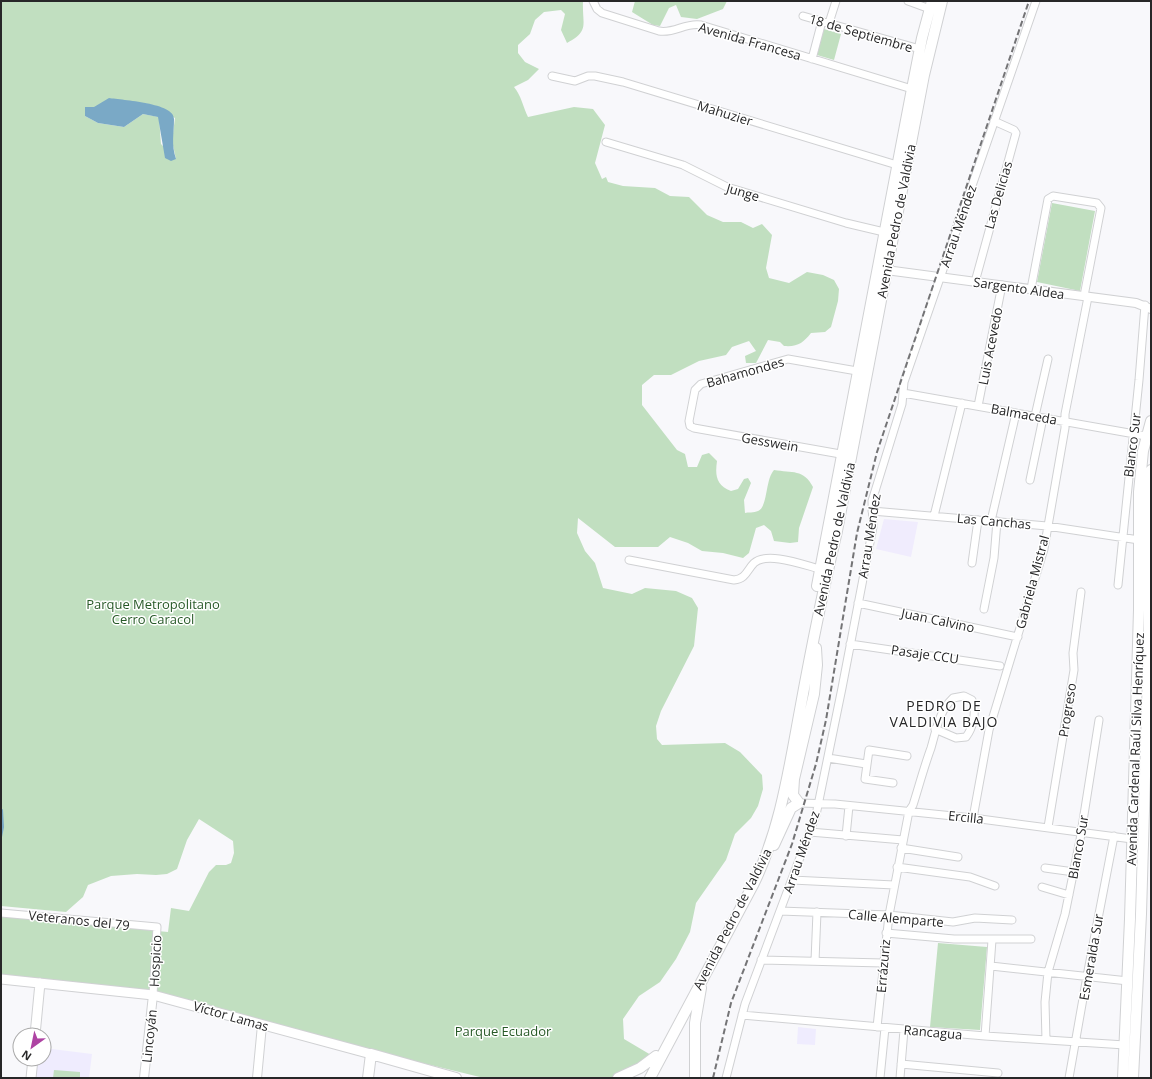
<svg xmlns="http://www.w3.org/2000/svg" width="1152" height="1079" font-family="'Open Sans',sans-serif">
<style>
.education{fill:#efecfe}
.medical{fill:#f0ecfd}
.green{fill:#c1dfc0;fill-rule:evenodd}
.water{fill:#7aa9c6}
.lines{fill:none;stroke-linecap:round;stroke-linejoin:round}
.stream{stroke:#7aa9c6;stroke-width:2}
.minor-casing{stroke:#d0d1d3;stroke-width:9}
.tertiary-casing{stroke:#d0d1d3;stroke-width:10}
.secondary-casing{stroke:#d0d1d3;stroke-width:11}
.primary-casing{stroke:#d0d1d3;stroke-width:12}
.minor{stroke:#fff;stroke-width:7}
.tertiary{stroke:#fff;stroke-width:8}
.secondary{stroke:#fff;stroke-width:9}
.primary{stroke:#fff;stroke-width:10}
.rail{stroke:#747476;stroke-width:2;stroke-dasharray:6 3;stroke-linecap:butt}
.labels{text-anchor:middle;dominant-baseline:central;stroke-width:3;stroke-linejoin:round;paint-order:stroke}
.street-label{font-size:13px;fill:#272728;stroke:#fff}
.park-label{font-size:13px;fill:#275927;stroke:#fff}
.neighbourhood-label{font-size:14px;letter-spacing:1px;fill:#272728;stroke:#fff}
</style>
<rect width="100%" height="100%" fill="#f8f8fb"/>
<!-- education -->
<path class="education" d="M 798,1027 L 816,1029 L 815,1045 L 797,1044 Z
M 44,1048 L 92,1054 L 89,1078 L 35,1078 L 37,1059 L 44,1059 Z"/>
<!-- medical -->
<path class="medical" d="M 884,519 L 918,522 L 911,557 L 876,549 Z"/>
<!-- green -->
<path class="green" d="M 1,1 L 583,1 C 582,25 590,31 567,43 L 561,30 L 565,14 L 561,10 L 544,12 L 535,20 L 530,34 L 518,45 L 518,53 L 525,62 L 539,69 L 528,80 L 514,87 C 521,95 523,107 528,117 L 574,107 L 593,109 L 605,125 L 595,163 L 602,179 L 606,177 L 608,182 L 623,186 L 655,188 L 670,196 L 689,197 L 707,215 L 723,222 L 741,222 L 753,228 L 762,224 L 772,235 L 766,268 L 769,278 L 789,283 L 807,272 L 823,275 L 834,280 L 839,289 L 838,301 L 831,327 L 825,332 L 811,333 C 803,343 798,347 784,346 L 780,342 L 768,340 L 756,363 L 746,363 L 745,356 L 756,351 L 749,341 L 732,347 L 726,355 L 699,361 L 671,375 L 654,375 L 642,385 L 642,405 L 677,450 L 685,454 L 688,467 L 697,467 L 702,455 L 709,453 L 717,461 C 715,475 716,485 731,491 L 738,489 L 744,479 L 748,478 L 751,483 L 744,500 L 745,513 C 748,512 754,513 758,511 C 768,507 765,480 774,470 C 792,473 804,469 813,487 L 799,528 L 798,542 L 790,543 L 774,541 L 771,531 L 764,525 L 756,528 L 749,553 L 743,558 L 723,553 L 702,551 L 688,543 L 670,537 L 658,547 L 615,547 L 578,518 L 577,533 L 585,551 L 595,563 L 603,588 L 632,594 L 645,588 L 676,591 L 692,598 L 698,608 L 694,646 L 661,711 L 656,726 L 657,739 L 662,745 L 725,743 L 740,752 L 762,775 L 763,789 L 758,806 L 751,818 L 735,834 L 726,860 L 696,903 L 690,932 L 676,959 L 660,982 L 639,996 L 623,1019 L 624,1039 L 651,1055 L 623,1074 L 612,1078 L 484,1078 L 377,1052 L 165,994 L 1,976 L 1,916 L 168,932 L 171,908 L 189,911 L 209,872 L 216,865 L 226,865 L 231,863 L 234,853 L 233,841 L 199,819 L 187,840 L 177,869 L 167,874 L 156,875 L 137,874 L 111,876 L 88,885 L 83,897 L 66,912 L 1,906 ZM 135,103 L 149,104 L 175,118 L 172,141 L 176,159 L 161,144 L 159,117 L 143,114 L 124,127 L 98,123 L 85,116 L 85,108 Z
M 635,1 L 727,1 L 723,9 L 697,19 L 681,17 L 676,5 L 669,8 L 660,26 L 653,25 L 632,12 Z
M 824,29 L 841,34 L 834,60 L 817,55 Z
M 1052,203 L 1095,211 L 1080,291 L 1037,282 Z
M 938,943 L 987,947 L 980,1030 L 930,1027 Z
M 54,1070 L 80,1072 L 80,1078 L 53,1078 Z"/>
<!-- water -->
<path class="water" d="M 109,98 C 122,100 175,103 174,119 C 174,134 171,144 176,159 L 171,161 L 165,158 L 158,117 L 143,114 L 124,127 L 98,123 L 85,116 L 85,107 L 94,107 Z"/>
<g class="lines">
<!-- stream -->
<path class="stream" d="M 1,837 L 3,827 L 2,810"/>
<defs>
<path id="minor" d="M 593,1 L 597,9 L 602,13 L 659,31 C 674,34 686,22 701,25 L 912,89
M 908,1 L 930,9
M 803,16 L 920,49
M 829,23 L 836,1
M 812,59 L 822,21
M 552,76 L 575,81 L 588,76 L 595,76 L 623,82 L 897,165
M 606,142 L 683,165 L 727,187 L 846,223 L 884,232
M 975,282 L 1016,133 L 1014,130 L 994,121
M 1031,289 L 1048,199 L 1053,196 L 1097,203 L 1101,208 L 1084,296
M 903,393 L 1146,436
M 978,406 L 1002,285
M 1035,416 L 1048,359
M 846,455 L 694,428 L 690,426 L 689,421 L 695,390 L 701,384 L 788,359 L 857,371
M 1030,480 L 1043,418
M 872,511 L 1047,526 L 1139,540
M 934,516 L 962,403
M 991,521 L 1016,413
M 629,560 L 734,580 C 746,579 747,570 754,563 C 767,551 804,565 820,569
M 972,563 L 978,520
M 1118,585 L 1139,380 L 1145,305
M 858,603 L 1018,637
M 984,609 L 994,558 L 997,521
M 850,644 L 1000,666
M 828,758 L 866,764
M 893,783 L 865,779 L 869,750 L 907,756
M 799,803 L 835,804 L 973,818 L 1132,839
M 973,818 L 989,730 L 1044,549 L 1065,428 L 1065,414 L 1088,297
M 1048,827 L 1074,670 L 1073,653 L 1081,592
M 810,832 L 903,840
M 846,836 L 849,806
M 901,848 L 958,857
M 897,867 L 970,877 L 995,886
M 1045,868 L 1074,872
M 792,880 L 894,885
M 1042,887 L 1069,895
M 780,911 L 889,915 L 953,922 L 975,918 L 1012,920
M 1,913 L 157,927 L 153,995
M 886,933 L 954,939 L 1031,939
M 761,960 L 883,963
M 815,961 L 817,912
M 991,966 L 1128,981
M 742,1015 L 985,1036 L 1125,1045
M 877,1027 L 889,915 L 909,811 L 913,805 C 919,786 924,767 931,748 C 936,731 939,711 953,698 L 964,696 L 972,700 C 977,711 973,728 966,737 L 956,738 L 935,729
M 985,1036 L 992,940
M 1046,1040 L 1045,1002 L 1048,972 L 1065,914 L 1080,840 L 1099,720
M 901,1064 L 998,1073
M 726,1078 L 745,1004 L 816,815 L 842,688 L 873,527 L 872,501 L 902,404 L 904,382 L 1036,1
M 880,1078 L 885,1028
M 900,1078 L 904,1030
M 1069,1078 L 1087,976 L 1114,836"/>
<path id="tertiary" d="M 886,270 L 1136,303 L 1151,309
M 144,1078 L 153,995
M 257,1078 L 262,1025"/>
<path id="secondary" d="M 1,979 L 153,995 L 371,1054
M 35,1035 L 40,983
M 31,1078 L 33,1059"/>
<path id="primary" d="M 817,586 L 912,89 L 922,38 L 932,1
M 774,845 L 791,808 L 799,803 L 793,795 L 794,779 L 814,694 L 817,665 L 816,648
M 368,1078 L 371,1054 L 456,1078
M 618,1078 L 640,1068 L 656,1056
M 650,1078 L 753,885 C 780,831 789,769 800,710 C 811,650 823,590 837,531 L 924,75 L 942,1
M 695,1078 L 695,1023 L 701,988
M 1123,1078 L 1130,919 L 1139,610 L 1139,492 L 1143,451 L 1151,421
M 1133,1078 L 1141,914 L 1149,638 L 1149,492 L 1151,470"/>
</defs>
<!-- minor casing -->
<use href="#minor" class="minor-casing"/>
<!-- tertiary casing -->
<use href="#tertiary" class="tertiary-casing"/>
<!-- secondary casing -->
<use href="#secondary" class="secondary-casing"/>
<!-- primary casing -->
<use href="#primary" class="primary-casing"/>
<!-- minor -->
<use href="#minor" class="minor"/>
<!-- tertiary -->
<use href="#tertiary" class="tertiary"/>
<!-- secondary -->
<use href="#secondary" class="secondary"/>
<!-- primary -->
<use href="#primary" class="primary"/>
<!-- rail -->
<path class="rail" d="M 713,1078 L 731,1003 L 792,844 L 816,764 L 826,720 L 857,533 L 877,452 L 1029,1"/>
</g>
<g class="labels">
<!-- street labels -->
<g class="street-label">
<text transform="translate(861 33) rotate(16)">18 de Septiembre</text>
<text transform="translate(750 41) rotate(16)">Avenida Francesa</text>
<text transform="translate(725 113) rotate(17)">Mahuzier</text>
<text transform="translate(743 192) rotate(16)">Junge</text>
<text transform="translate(998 195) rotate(-74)">Las Delicias</text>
<text transform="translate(896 221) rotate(-79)">Avenida Pedro de Valdivia</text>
<text transform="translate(958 226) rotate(-71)">Arrau Méndez</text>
<text transform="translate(1019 288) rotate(8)">Sargento Aldea</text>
<text transform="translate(990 346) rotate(-79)">Luis Acevedo</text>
<text transform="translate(745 372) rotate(-16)">Bahamondes</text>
<text transform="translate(1024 414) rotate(10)">Balmaceda</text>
<text transform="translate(770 442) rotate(10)">Gesswein</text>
<text transform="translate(1132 445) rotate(-83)">Blanco Sur</text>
<text transform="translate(994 521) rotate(5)">Las Canchas</text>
<text transform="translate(869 536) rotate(-81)">Arrau Méndez</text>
<text transform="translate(834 539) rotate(-78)">Avenida Pedro de Valdivia</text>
<text transform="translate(1032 582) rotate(-75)">Gabriela Mistral</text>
<text transform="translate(938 620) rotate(12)">Juan Calvino</text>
<text transform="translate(925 654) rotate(8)">Pasaje CCU</text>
<text transform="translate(1067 710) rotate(-81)">Progreso</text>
<text transform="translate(1135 749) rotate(-88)">Avenida Cardenal Raúl Silva Henríquez</text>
<text transform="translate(966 817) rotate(6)">Ercilla</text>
<text transform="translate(1078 847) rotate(-80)">Blanco Sur</text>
<text transform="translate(801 852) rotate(-71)">Arrau Méndez</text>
<text transform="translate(896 918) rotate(5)">Calle Alemparte</text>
<text transform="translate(732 919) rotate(-63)">Avenida Pedro de Valdivia</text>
<text transform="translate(79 920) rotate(6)">Veteranos del 79</text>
<text transform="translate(1091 957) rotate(-80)">Esmeralda Sur</text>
<text transform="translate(155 961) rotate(-87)">Hospicio</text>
<text transform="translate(883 966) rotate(-85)">Errázuriz</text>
<text transform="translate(231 1016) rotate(16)">Víctor Lamas</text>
<text transform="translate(933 1032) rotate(5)">Rancagua</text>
<text transform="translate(149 1036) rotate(-84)">Lincoyán</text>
</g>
<!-- park labels -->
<g class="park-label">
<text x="153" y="604">Parque Metropolitano<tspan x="153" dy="15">Cerro Caracol</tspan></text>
<text x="503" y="1031">Parque Ecuador</text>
</g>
<!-- neighbourhood labels -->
<g class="neighbourhood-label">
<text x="944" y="705">PEDRO DE<tspan x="944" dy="16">VALDIVIA BAJO</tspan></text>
</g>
</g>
<!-- border -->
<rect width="1152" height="1079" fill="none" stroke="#272728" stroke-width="4"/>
<!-- north arrow -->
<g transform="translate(32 1047) rotate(213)"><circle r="19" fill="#ffffff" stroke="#a9a9a9"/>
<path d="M0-3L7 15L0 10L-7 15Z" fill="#ae43a3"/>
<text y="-6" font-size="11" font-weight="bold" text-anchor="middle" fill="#272728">N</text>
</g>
</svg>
